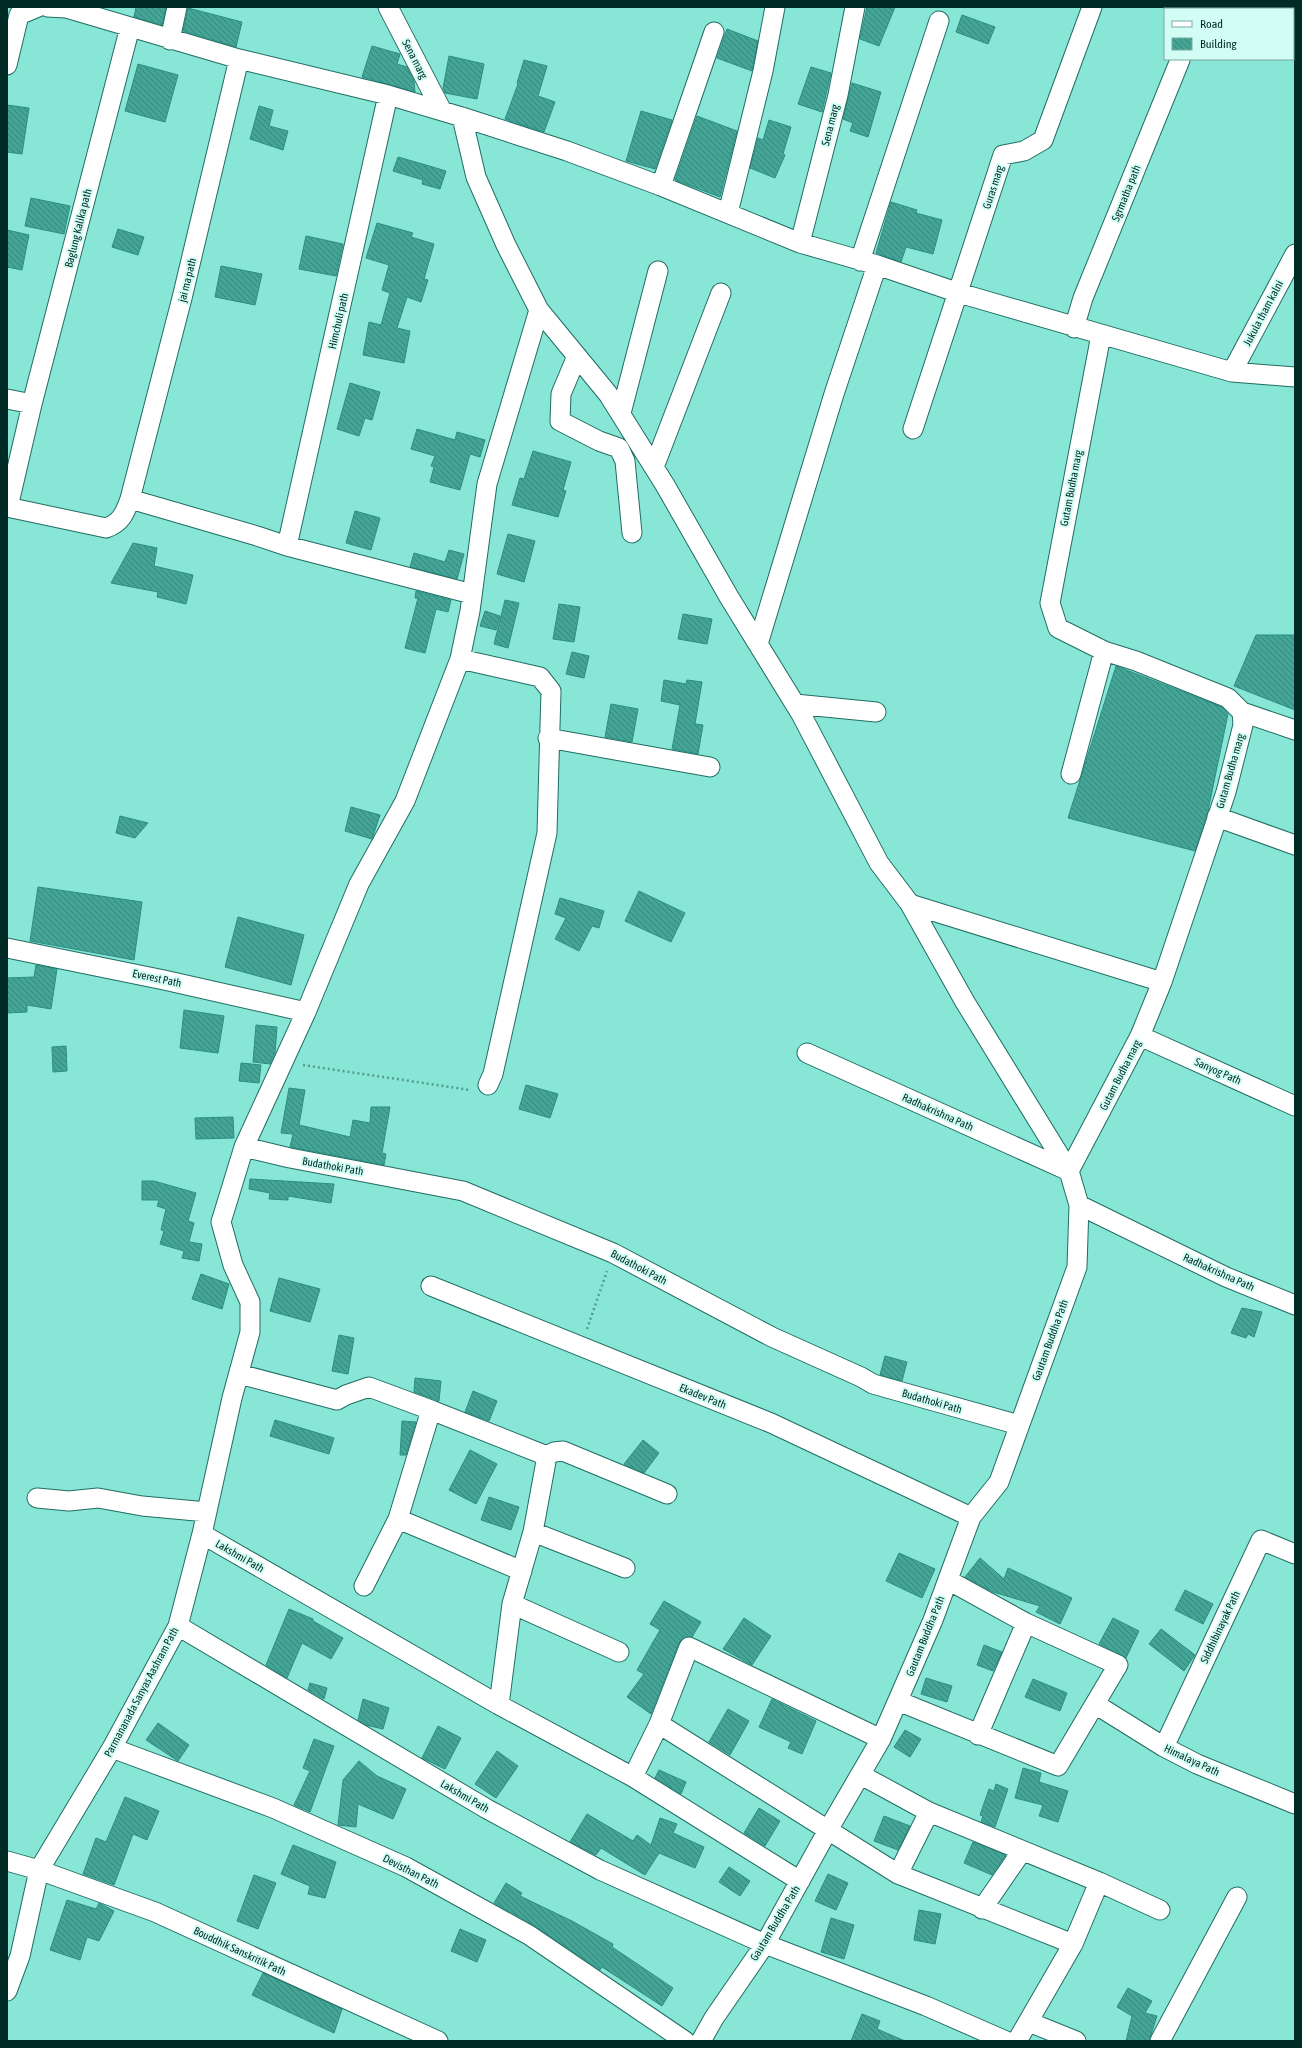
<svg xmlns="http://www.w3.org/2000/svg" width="1302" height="2048" font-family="'Asap Condensed',sans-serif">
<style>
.building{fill:url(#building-back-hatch);stroke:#2a8f82}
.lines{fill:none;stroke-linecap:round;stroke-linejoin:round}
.minor-casing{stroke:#216d63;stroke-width:21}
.path{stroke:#529c90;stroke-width:2.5;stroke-dasharray:2 3;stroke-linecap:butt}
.minor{stroke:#fff;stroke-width:19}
.labels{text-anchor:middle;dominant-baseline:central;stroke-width:4;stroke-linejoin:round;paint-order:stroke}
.street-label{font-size:11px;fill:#002a25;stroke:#d1fdf4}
</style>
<defs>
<pattern id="building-back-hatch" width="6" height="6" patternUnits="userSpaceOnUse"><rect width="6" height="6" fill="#44a597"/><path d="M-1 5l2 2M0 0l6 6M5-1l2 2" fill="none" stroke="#36877b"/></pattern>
</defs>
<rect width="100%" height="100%" fill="#87e6d6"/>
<!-- building -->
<path class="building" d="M 136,7 L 166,7 L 162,25 L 134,17 Z
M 867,7 L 895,7 L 879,46 L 860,39 Z
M 188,8 L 242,22 L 236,47 L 183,31 Z
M 962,15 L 995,27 L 988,44 L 956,32 Z
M 727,29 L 758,41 L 752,71 L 717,58 Z
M 372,46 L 400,54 L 397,64 L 407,67 L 414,81 L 415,92 L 362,77 Z
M 449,56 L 484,64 L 477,99 L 445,93 L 443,88 Z
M 524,60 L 547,66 L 538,96 L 555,102 L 544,132 L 505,119 L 518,84 L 517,83 Z
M 138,64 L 178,75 L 165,122 L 125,111 Z
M 811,67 L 831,73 L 822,112 L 798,104 Z
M 852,83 L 881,92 L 868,137 L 850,131 L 853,123 L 843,119 Z
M 7,105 L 29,108 L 22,154 L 7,152 Z
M 259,106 L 273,110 L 269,126 L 288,131 L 283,150 L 250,139 Z
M 641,111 L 672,120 L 655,169 L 626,161 Z
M 697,116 L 737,131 L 720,197 L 675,180 Z
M 769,120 L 791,127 L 783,154 L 785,155 L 775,178 L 750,168 L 758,138 L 763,140 Z
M 398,157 L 426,165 L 426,167 L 426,165 L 446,171 L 440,189 L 422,184 L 423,180 L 393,171 Z
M 31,198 L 70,206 L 64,234 L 25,226 Z
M 891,202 L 917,210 L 916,213 L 942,220 L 933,254 L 906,247 L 901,262 L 876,253 Z
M 377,223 L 413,233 L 411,237 L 434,244 L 424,279 L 428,280 L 421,302 L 407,297 L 397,328 L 410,331 L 404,363 L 363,355 L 369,322 L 381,325 L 390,293 L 382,290 L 389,265 L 366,258 Z
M 118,229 L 144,237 L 138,255 L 112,247 Z
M 7,230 L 29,235 L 22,270 L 7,267 Z
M 306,236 L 343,244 L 336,276 L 299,269 Z
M 221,266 L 262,274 L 255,305 L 215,297 Z
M 350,383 L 380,392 L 372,420 L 365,418 L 359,436 L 337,429 Z
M 417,429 L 455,440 L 457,432 L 485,440 L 480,457 L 470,454 L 460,490 L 430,482 L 434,467 L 431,466 L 435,456 L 411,449 Z
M 533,451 L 571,462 L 563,490 L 566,491 L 558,517 L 512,505 L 520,478 L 524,479 Z
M 355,511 L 380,518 L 371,550 L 346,543 Z
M 508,534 L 535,541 L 524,582 L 497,574 Z
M 133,543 L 157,548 L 154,566 L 193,575 L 186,604 L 157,597 L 158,592 L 111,583 Z
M 449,550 L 464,554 L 457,579 L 410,567 L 414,553 L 445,562 Z
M 416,591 L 451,600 L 448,612 L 436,609 L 425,653 L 405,648 L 418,598 L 415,598 Z
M 505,600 L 519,603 L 508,648 L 494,644 Z
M 559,604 L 580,607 L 574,642 L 553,639 Z
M 485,611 L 500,616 L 496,630 L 480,626 Z
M 683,614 L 712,619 L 707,644 L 678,639 Z
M 1256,635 L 1295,635 L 1295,710 L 1234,686 Z
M 572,652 L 589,656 L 584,678 L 566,674 Z
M 1116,666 L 1222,707 L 1228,714 L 1208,811 L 1195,851 L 1068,818 Z
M 664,680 L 686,684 L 687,680 L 702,682 L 695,724 L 703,725 L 698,754 L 672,749 L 680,705 L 661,701 Z
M 611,704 L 638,709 L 632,742 L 605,737 Z
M 351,807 L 380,815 L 372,839 L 345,831 Z
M 120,816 L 148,823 L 135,838 L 116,833 Z
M 38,887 L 142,902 L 134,960 L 30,941 Z
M 639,891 L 685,913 L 671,942 L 625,921 Z
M 560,898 L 604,911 L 599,928 L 592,926 L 579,951 L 555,939 L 566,918 L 555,914 Z
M 238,917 L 304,935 L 291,985 L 225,967 Z
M 36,965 L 57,969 L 51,1009 L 27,1005 L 27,1012 L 7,1013 L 7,978 L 34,977 Z
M 184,1010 L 224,1016 L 218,1053 L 180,1048 Z
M 256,1025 L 277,1027 L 275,1053 L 270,1064 L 253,1062 Z
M 66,1046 L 67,1071 L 53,1072 L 52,1047 Z
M 241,1063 L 261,1065 L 259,1083 L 239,1081 Z
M 526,1085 L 558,1094 L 550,1118 L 519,1109 Z
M 289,1088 L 305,1090 L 299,1125 L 350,1137 L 353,1120 L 370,1123 L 371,1107 L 390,1107 L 382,1153 L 386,1154 L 384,1165 L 290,1147 L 293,1134 L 281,1133 Z
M 233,1117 L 234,1138 L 196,1139 L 195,1118 Z
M 250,1179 L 334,1184 L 331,1203 L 288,1196 L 288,1200 L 269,1199 L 270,1193 L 249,1189 Z
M 142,1181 L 154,1181 L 196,1193 L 188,1221 L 194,1223 L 189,1242 L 202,1244 L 199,1261 L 182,1258 L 184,1251 L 160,1244 L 164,1231 L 161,1230 L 166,1209 L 157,1206 L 159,1200 L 142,1200 Z
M 201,1274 L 229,1284 L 222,1309 L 192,1299 Z
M 279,1278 L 320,1289 L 310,1322 L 270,1311 Z
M 1242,1308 L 1262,1312 L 1254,1337 L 1248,1334 L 1246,1338 L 1231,1333 Z
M 339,1335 L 354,1338 L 348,1374 L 332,1371 Z
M 885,1356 L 907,1362 L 902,1381 L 880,1375 Z
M 415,1378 L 441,1381 L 439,1401 L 414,1392 Z
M 473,1391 L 497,1401 L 489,1421 L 465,1412 Z
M 275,1420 L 334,1438 L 329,1454 L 270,1436 Z
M 402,1421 L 416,1422 L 406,1455 L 400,1455 Z
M 643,1440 L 659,1453 L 644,1473 L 624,1464 Z
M 470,1450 L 497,1464 L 476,1504 L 449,1490 Z
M 489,1497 L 519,1507 L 511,1530 L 481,1520 Z
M 899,1553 L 935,1569 L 922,1598 L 886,1581 Z
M 980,1558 L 1004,1579 L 1008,1568 L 1072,1598 L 1060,1624 L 1036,1612 L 1040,1606 L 993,1592 L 965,1577 Z
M 1185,1590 L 1213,1604 L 1203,1624 L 1175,1610 Z
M 664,1601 L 701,1622 L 692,1637 L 683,1638 L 679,1643 L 651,1714 L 627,1697 L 644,1674 L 637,1670 L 660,1630 L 650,1624 Z
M 289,1609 L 313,1619 L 313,1621 L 343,1638 L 331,1659 L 302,1643 L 287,1678 L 266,1665 Z
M 744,1618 L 771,1636 L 752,1665 L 723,1649 Z
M 1113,1618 L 1139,1631 L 1126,1658 L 1099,1644 Z
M 1161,1629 L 1195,1655 L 1184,1671 L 1149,1644 Z
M 984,1645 L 1002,1652 L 993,1671 L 977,1665 Z
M 926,1678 L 952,1686 L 947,1702 L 921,1694 Z
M 1033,1679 L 1067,1693 L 1060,1711 L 1025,1697 Z
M 310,1683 L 327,1688 L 324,1699 L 308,1690 Z
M 363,1699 L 389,1708 L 383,1729 L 366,1725 L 358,1720 Z
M 772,1699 L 816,1721 L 802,1754 L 788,1748 L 791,1742 L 759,1727 Z
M 728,1709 L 749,1721 L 730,1755 L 709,1742 Z
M 158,1723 L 189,1745 L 178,1761 L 146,1740 Z
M 438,1726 L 461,1738 L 445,1769 L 422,1758 Z
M 905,1730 L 921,1739 L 910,1757 L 894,1747 Z
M 314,1739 L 334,1746 L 310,1812 L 294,1805 L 310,1771 L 303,1768 Z
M 497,1751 L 518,1766 L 496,1798 L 475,1784 Z
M 359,1761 L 377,1776 L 406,1789 L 393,1819 L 358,1804 L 356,1827 L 338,1825 L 343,1780 Z
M 1023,1768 L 1041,1773 L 1039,1782 L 1068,1791 L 1058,1822 L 1039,1816 L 1043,1805 L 1015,1798 Z
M 659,1770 L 686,1782 L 681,1794 L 655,1778 Z
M 996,1784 L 1008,1789 L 995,1827 L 981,1822 L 983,1816 L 980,1815 L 989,1789 L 994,1791 Z
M 125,1797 L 159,1811 L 147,1840 L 133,1834 L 114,1885 L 83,1874 L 96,1838 L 106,1842 Z
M 759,1808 L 780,1821 L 765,1846 L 744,1833 Z
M 587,1814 L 633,1841 L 637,1835 L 651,1845 L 660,1818 L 677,1824 L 673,1833 L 704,1847 L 695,1868 L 659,1853 L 645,1875 L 601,1848 L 596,1855 L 570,1842 Z
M 884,1816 L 910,1826 L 898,1850 L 874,1841 Z
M 973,1842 L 1006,1855 L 992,1875 L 964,1863 Z
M 293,1845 L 336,1862 L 325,1898 L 308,1894 L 310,1886 L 281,1874 Z
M 729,1867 L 750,1881 L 740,1896 L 719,1882 Z
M 828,1874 L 848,1883 L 836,1910 L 815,1901 Z
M 254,1875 L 276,1883 L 258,1929 L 237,1921 Z
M 506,1883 L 522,1893 L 520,1896 L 572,1921 L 613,1944 L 612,1947 L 673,1988 L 662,2006 L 602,1967 L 600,1970 L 535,1926 L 494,1903 Z
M 67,1900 L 96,1909 L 99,1903 L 114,1911 L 99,1941 L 87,1937 L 80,1960 L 50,1950 Z
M 919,1910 L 941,1914 L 935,1944 L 914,1940 Z
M 831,1918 L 854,1925 L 844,1959 L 821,1952 Z
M 460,1929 L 486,1940 L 477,1962 L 451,1951 Z
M 263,1973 L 342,2009 L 334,2033 L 252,1995 Z
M 1128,1988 L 1152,2001 L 1145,2013 L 1157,2016 L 1149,2041 L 1126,2041 L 1132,2016 L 1117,2007 Z
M 862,2014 L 880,2021 L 877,2029 L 905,2041 L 851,2041 Z"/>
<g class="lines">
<defs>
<path id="minor" d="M 47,7 L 66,8 L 239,59 L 388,95 L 462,117 L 567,151 L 661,186 L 800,243 L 877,265 L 959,293 L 1232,372 L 1295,377
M 388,7 L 442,111
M 170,40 L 177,7
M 7,65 L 19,15 L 38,7
M 661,186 L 714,32
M 728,213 L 763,71 L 775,7
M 800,243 L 838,95 L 855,7
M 860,261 L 939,21
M 539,310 L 608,394 L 665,485 L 729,597 L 801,714 L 879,863 L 910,904 L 965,1002 L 1069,1171
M 1074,328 L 1083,298 L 1180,60
M 577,356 L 561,394 L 560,421 L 599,441 L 619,448 L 625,461 L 632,533
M 1232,372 L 1295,254
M 7,399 L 32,404 L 130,27
M 621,413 L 658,271
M 913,429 L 1003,155 L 1024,151 L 1043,140 L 1092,7
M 654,467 L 721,293
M 130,499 L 257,536 L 287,546 L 472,594
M 7,507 L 106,528 C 121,523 125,513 130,499 L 182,298 L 239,59
M 8,507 L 32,404
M 287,546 L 388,95
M 758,644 L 834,394 L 877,265
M 460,659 L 540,677 L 551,691 L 547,833 L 493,1074 L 488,1085
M 795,704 L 876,712
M 1242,712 L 1295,730
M 548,738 L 710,767
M 1071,774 L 1104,651
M 1217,817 L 1295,845
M 910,904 L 1162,982
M 7,948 L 164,980 L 306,1012
M 1140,1036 L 1295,1106
M 807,1053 L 1069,1171
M 244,1147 L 290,1158 L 463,1191 L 613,1253 L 772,1337 L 861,1377 L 873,1384 L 1019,1425
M 1079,1205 L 1226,1277 L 1295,1305
M 431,1286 L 771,1423 L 971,1517
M 239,1374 L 337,1400 L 346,1395 L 369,1387 L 431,1410 L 398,1519 L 364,1586
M 431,1410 L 547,1456 L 554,1452 L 563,1451 L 667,1494
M 37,1498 L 69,1501 L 98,1498 L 142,1506 L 207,1512
M 398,1519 L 522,1571
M 533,1532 L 625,1568
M 202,1534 L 499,1705 L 633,1777 L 800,1881
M 512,1604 L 619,1652
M 178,1626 L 487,1809 L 600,1870 L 765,1944 L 926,2006 L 1006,2041
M 898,1701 L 1058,1766 L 1118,1665 L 1026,1623 L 948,1580
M 1095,1704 L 1164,1747 L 1197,1764 L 1295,1804
M 499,1705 L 512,1604 L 533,1532 L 547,1456
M 659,1724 L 898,1874 L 1073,1944
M 978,1735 L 1026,1623
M 1164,1747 L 1261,1540 L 1295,1554
M 112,1748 L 273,1808 L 406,1867 L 529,1935 L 685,2041
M 861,1775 L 929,1812 L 1099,1882 L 1160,1910
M 633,1777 L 659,1724 L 689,1647 L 881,1739
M 7,1861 L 39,1870 L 112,1748 L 178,1626 L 202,1534 L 232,1398 L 250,1332 L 250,1302 L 233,1265 L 221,1222 L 244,1147 L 306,1012 L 359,884 L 405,801 L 460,659 L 470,611 L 487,484 L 539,310 L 506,245 L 476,177 L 462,117
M 898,1874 L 929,1812
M 982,1909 L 1022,1851
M 7,1991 L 20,1956 L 39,1870 L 155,1912 L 438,2041
M 1029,2022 L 1076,2041
M 701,2041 L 714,2018 L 765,1944 L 828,1830 L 881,1739 L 933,1620 L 971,1517 L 999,1482 L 1077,1267 L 1079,1205 L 1069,1171 L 1140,1036 L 1162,982 L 1226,792 L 1243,725 L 1242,712 L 1228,698 L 1136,661 L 1104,651 L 1058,628 L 1050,603 L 1101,335
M 1017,2041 L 1073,1944 L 1099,1882
M 1160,2041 L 1237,1897"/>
</defs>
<!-- minor casing -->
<use href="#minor" class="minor-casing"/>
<!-- path -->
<path class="path" d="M 467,8 L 467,7
M 303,1065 L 470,1090
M 587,1329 L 607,1271"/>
<!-- minor -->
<use href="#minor" class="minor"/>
</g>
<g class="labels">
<!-- street labels -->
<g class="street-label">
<text transform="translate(415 59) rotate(63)">Sena marg</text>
<text transform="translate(830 125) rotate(-76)">Sena marg</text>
<text transform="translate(993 187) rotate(-72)">Guras marg</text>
<text transform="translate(1126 193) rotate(-68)">Sgrmatha path</text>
<text transform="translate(78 228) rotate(-76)">Baglung Kalika path</text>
<text transform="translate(187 280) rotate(-76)">jai ma path</text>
<text transform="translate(1263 313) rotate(-62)">Jukula tham kalni</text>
<text transform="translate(338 321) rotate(-77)">Himchuli path</text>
<text transform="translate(1071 488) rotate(-79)">Gutam Budha marg</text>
<text transform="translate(1230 771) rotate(-74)">Gutam Budha marg</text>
<text transform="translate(157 978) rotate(12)">Everest Path</text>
<text transform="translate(1218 1071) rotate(24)">Sanyog Path</text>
<text transform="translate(1120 1075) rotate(-63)">Gutam Budha marg</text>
<text transform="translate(938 1112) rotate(24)">Radhakrishna Path</text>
<text transform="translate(333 1166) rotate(10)">Budathoki Path</text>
<text transform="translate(639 1267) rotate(28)">Budathoki Path</text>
<text transform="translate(1219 1272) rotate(24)">Radhakrishna Path</text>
<text transform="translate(1050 1340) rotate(-70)">Gautam Buddha Path</text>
<text transform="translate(703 1396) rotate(22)">Ekadev Path</text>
<text transform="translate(932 1401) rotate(16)">Budathoki Path</text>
<text transform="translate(240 1556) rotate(30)">Lakshmi Path</text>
<text transform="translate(1220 1627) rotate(-65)">Siddhibinayak Path</text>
<text transform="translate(925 1636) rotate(-68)">Gautam Buddha Path</text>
<text transform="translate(141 1692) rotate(-62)">Parmananada Sanyas Aashram Path</text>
<text transform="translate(1192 1760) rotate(25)">Himalaya Path</text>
<text transform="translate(465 1796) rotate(30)">Lakshmi Path</text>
<text transform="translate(411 1871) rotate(27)">Devisthan Path</text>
<text transform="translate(775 1923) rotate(-59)">Gautam Buddha Path</text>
<text transform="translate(240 1951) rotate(25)">Bouddhik Sanskritik Path</text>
</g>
</g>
<!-- border -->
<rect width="1302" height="2048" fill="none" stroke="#002a25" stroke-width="16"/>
<!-- legend -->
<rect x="1164" y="8" width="130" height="52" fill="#d1fdf4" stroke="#7da9a1"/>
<rect x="1172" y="21" width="20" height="6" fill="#ffffff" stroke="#7da9a1"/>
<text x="1200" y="28" font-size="12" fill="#002a25">Road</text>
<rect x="1172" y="38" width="20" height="12" fill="url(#building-back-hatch)" stroke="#7da9a1"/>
<text x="1200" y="48" font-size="12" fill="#002a25">Building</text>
</svg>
